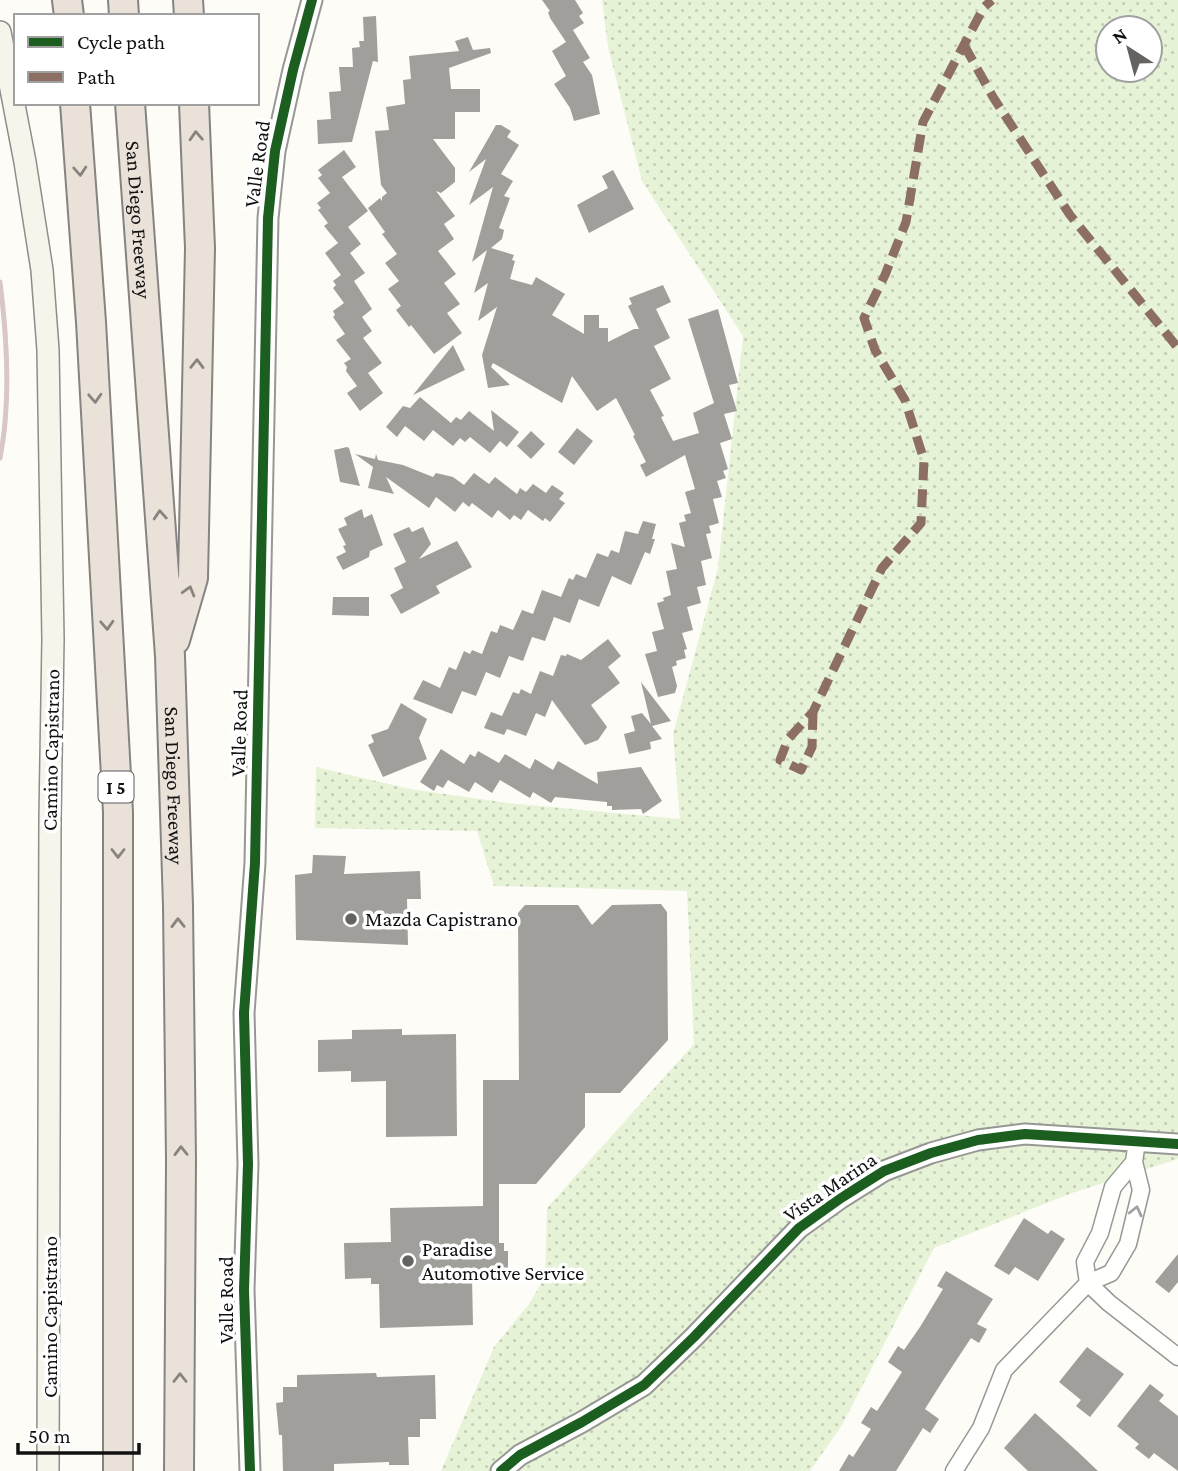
<svg xmlns="http://www.w3.org/2000/svg" width="1178" height="1471" font-family="'Crimson Pro',serif">
<style>
.grass{fill:url(#grass-dots);fill-rule:evenodd}
.building{fill:#a19f9c}
.lines{fill:none;stroke-linecap:round;stroke-linejoin:round}
.minor-casing{stroke:#979795;stroke-width:19}
.tertiary-casing{stroke:#979795;stroke-width:23}
.secondary-casing{stroke:#8e8d8b;stroke-width:24}
.motorway-casing{stroke:#858482;stroke-width:32}
.minor{stroke:#fffffe;stroke-width:16}
.tertiary{stroke:#fffffe;stroke-width:19}
.secondary{stroke:#f6f4eb;stroke-width:21}
.motorway{stroke:#eae1d8;stroke-width:28}
.rail{stroke:#d9c6c7;stroke-width:5}
.quiet{stroke:#8d6e63;stroke-width:9;stroke-dasharray:18 9;stroke-linecap:butt}
.cycleway-casing{stroke:#fff;stroke-width:15}
.cycleway{stroke:#1b5e20;stroke-width:10}
.oneway{stroke:#88837e}
.oneway2{stroke:#a0a09f}
.poi-dot{fill:#646362;stroke:#fff;stroke-width:2.5}
.labels{text-anchor:middle;dominant-baseline:central;stroke-width:7;stroke-linejoin:round;paint-order:stroke}
.shield{fill:#fff;stroke:#585858;stroke-width:2}
.shield-label{font-size:19px;font-weight:bold;fill:#111}
.street-label{font-size:21px;fill:#111;stroke:#fff}
.poi-label{font-size:21px;fill:#111;stroke:#fff;text-anchor:start}
</style>
<defs>
<pattern id="grass-dots" width="8" height="8" patternUnits="userSpaceOnUse" patternTransform="scale(1.75)"><rect width="8" height="8" fill="#e7f3d7"/><path d="M2 2h.1M6 6h.1" fill="none" stroke="#c5cfb8" stroke-width="1.8" stroke-linecap="round"/></pattern>
</defs>
<rect width="100%" height="100%" fill="#fdfcf7"/>
<!-- grass -->
<path class="grass" d="M 602,0 L 1178,0 L 1178,1159 L 1072,1193 L 934,1248 L 842,1425 L 810,1471 L 441,1471 L 494,1347 L 529,1304 L 545,1277 L 547,1208 L 694,1044 L 687,891 L 494,886 L 477,831 L 315,828 L 316,767 L 410,789 L 508,803 L 680,819 L 673,734 L 718,568 L 743,336 L 642,181 L 608,47 ZM 1108,28 L 1150,28 L 1150,70 L 1108,70 Z"/>
<!-- building -->
<path class="building" d="M 542,0 L 575,0 L 583,13 L 579,16 L 584,23 L 573,30 L 590,58 L 583,62 L 592,75 L 600,114 L 574,121 L 570,108 L 554,84 L 566,76 L 552,51 L 566,42 L 550,18 L 548,12 L 550,11 Z
M 376,16 L 378,62 L 373,61 L 352,142 L 318,144 L 317,120 L 331,119 L 329,92 L 341,91 L 339,67 L 353,67 L 352,48 L 360,47 L 359,41 L 364,41 L 363,17 Z
M 468,37 L 473,50 L 490,48 L 491,53 L 449,68 L 451,89 L 480,89 L 480,112 L 455,112 L 455,139 L 433,139 L 455,168 L 455,182 L 441,193 L 436,191 L 455,216 L 444,224 L 454,239 L 438,251 L 456,274 L 444,283 L 460,304 L 447,313 L 462,333 L 434,354 L 411,325 L 409,327 L 396,310 L 401,306 L 388,289 L 399,281 L 385,263 L 397,254 L 382,234 L 385,232 L 368,208 L 380,198 L 382,201 L 382,197 L 387,193 L 381,185 L 375,131 L 389,130 L 386,107 L 405,104 L 403,80 L 411,79 L 409,56 L 459,51 L 455,41 Z
M 496,125 L 501,125 L 511,131 L 507,137 L 519,145 L 501,174 L 513,181 L 504,196 L 510,198 L 499,228 L 504,230 L 502,239 L 491,248 L 514,255 L 512,260 L 515,261 L 510,279 L 532,285 L 536,277 L 565,294 L 552,315 L 584,334 L 584,315 L 599,315 L 599,328 L 608,328 L 608,342 L 634,329 L 639,329 L 628,306 L 632,304 L 629,298 L 663,285 L 671,302 L 656,309 L 670,338 L 654,346 L 671,379 L 650,390 L 664,416 L 661,417 L 673,441 L 699,433 L 693,413 L 714,403 L 688,319 L 718,309 L 738,383 L 729,385 L 737,411 L 724,414 L 732,439 L 720,443 L 728,469 L 723,471 L 726,478 L 717,481 L 722,497 L 713,499 L 719,523 L 709,526 L 711,533 L 706,534 L 712,558 L 701,561 L 706,585 L 697,587 L 701,603 L 687,607 L 693,630 L 682,633 L 687,649 L 684,650 L 686,658 L 676,661 L 677,665 L 672,667 L 677,686 L 675,693 L 658,697 L 645,654 L 657,651 L 652,632 L 664,629 L 657,603 L 664,601 L 663,598 L 671,595 L 666,571 L 677,569 L 671,543 L 685,547 L 679,523 L 686,521 L 684,515 L 691,513 L 685,492 L 695,489 L 685,455 L 646,477 L 640,465 L 646,462 L 633,436 L 635,435 L 616,398 L 597,411 L 572,376 L 562,403 L 493,363 L 491,367 L 510,385 L 488,388 L 482,355 L 497,307 L 478,321 L 488,283 L 474,293 L 487,250 L 472,262 L 493,187 L 469,205 L 486,159 L 469,172 Z
M 344,150 L 356,167 L 342,177 L 368,211 L 348,227 L 361,244 L 350,253 L 365,273 L 354,281 L 372,309 L 362,317 L 372,331 L 363,338 L 382,363 L 368,373 L 383,393 L 360,411 L 347,393 L 357,386 L 346,371 L 347,367 L 344,363 L 351,359 L 336,340 L 345,334 L 333,317 L 335,315 L 333,311 L 344,303 L 333,288 L 336,285 L 333,281 L 341,275 L 325,253 L 338,243 L 324,226 L 328,223 L 318,210 L 321,208 L 317,203 L 330,193 L 318,178 L 322,175 L 318,170 Z
M 613,170 L 634,209 L 589,233 L 577,205 L 608,188 L 602,176 Z
M 453,345 L 465,370 L 413,395 Z
M 420,397 L 451,423 L 456,417 L 461,420 L 469,411 L 494,431 L 491,410 L 519,432 L 507,447 L 500,441 L 490,453 L 470,437 L 465,442 L 460,438 L 453,446 L 433,430 L 424,441 L 405,426 L 397,437 L 386,427 L 403,406 L 410,408 Z
M 577,428 L 593,441 L 574,465 L 558,452 Z
M 531,431 L 545,444 L 531,459 L 517,446 Z
M 347,447 L 349,448 L 360,486 L 340,482 L 334,450 Z
M 355,454 L 375,459 L 376,454 L 378,460 L 403,465 L 433,477 L 436,473 L 453,477 L 464,485 L 474,473 L 489,484 L 495,477 L 517,494 L 520,488 L 526,492 L 533,484 L 546,493 L 552,485 L 564,493 L 559,499 L 565,503 L 550,522 L 545,518 L 543,521 L 528,510 L 521,520 L 514,515 L 510,520 L 498,510 L 492,518 L 472,503 L 469,507 L 463,502 L 455,512 L 436,497 L 429,508 L 386,477 L 394,494 L 368,488 L 373,467 Z
M 362,509 L 364,518 L 372,514 L 383,545 L 370,551 L 369,557 L 343,570 L 336,557 L 346,552 L 343,546 L 346,545 L 338,529 L 347,525 L 344,518 Z
M 643,521 L 656,524 L 652,539 L 655,539 L 650,554 L 645,552 L 631,585 L 612,576 L 599,607 L 579,599 L 570,623 L 554,617 L 545,641 L 532,637 L 523,661 L 509,656 L 500,678 L 486,672 L 476,696 L 462,691 L 452,714 L 413,699 L 423,680 L 440,688 L 449,667 L 456,670 L 464,651 L 470,654 L 472,650 L 482,654 L 491,631 L 497,633 L 500,625 L 513,630 L 522,610 L 533,614 L 542,590 L 561,597 L 569,578 L 573,580 L 576,574 L 586,578 L 597,553 L 608,557 L 611,550 L 619,553 L 625,531 L 638,534 Z
M 409,527 L 412,532 L 423,527 L 431,544 L 419,559 L 457,541 L 472,567 L 436,586 L 440,593 L 401,614 L 390,595 L 403,588 L 394,568 L 406,562 L 393,534 Z
M 333,597 L 369,597 L 369,616 L 332,615 Z
M 608,639 L 621,656 L 608,667 L 620,683 L 591,705 L 607,727 L 598,740 L 585,745 L 552,700 L 545,717 L 536,713 L 526,736 L 507,729 L 504,735 L 484,728 L 491,712 L 502,716 L 513,692 L 519,694 L 521,689 L 531,694 L 540,671 L 553,676 L 561,655 L 566,656 L 567,654 L 581,660 Z
M 641,682 L 671,721 L 652,726 L 662,739 L 650,742 L 651,749 L 629,754 L 624,734 L 635,731 L 631,716 L 642,713 L 651,724 Z
M 401,703 L 427,719 L 419,738 L 427,759 L 383,777 L 368,745 L 374,742 L 371,735 L 388,729 Z
M 441,749 L 464,764 L 470,754 L 475,757 L 478,751 L 499,763 L 505,754 L 530,769 L 535,759 L 553,770 L 558,761 L 598,784 L 597,772 L 641,767 L 662,801 L 643,814 L 641,809 L 612,810 L 612,806 L 607,806 L 607,802 L 555,797 L 551,803 L 533,792 L 530,798 L 500,780 L 492,793 L 475,782 L 469,792 L 448,780 L 443,788 L 437,785 L 434,791 L 420,782 Z
M 313,855 L 346,856 L 344,874 L 420,871 L 421,899 L 407,899 L 408,945 L 296,940 L 295,875 L 312,873 Z
M 661,904 L 667,912 L 668,1040 L 620,1093 L 585,1093 L 585,1127 L 536,1184 L 499,1184 L 499,1243 L 504,1243 L 504,1251 L 508,1251 L 508,1269 L 502,1269 L 502,1278 L 472,1278 L 473,1325 L 380,1328 L 379,1284 L 371,1284 L 371,1278 L 345,1279 L 344,1243 L 391,1242 L 390,1208 L 483,1206 L 483,1080 L 519,1080 L 518,913 L 525,905 L 578,905 L 592,925 L 612,905 Z
M 402,1029 L 402,1035 L 456,1034 L 457,1136 L 386,1137 L 386,1081 L 351,1082 L 351,1071 L 318,1072 L 318,1040 L 352,1039 L 352,1030 Z
M 1024,1218 L 1048,1234 L 1051,1230 L 1065,1239 L 1038,1281 L 1015,1267 L 1009,1275 L 994,1266 Z
M 1178,1254 L 1178,1282 L 1169,1293 L 1155,1282 Z
M 946,1271 L 993,1299 L 977,1324 L 987,1329 L 979,1343 L 971,1338 L 942,1382 L 925,1409 L 939,1419 L 930,1433 L 923,1428 L 896,1471 L 839,1471 L 849,1454 L 853,1457 L 871,1429 L 861,1423 L 871,1407 L 877,1411 L 902,1372 L 888,1362 L 898,1346 L 904,1350 L 920,1327 L 943,1289 L 937,1286 Z
M 1087,1347 L 1124,1374 L 1090,1417 L 1076,1406 L 1081,1400 L 1059,1382 Z
M 376,1373 L 377,1377 L 435,1375 L 436,1419 L 420,1419 L 420,1437 L 408,1437 L 409,1465 L 389,1465 L 389,1462 L 334,1464 L 334,1471 L 283,1471 L 282,1435 L 279,1435 L 276,1403 L 283,1402 L 283,1387 L 297,1387 L 297,1375 Z
M 1150,1384 L 1164,1395 L 1159,1401 L 1178,1416 L 1178,1471 L 1154,1453 L 1149,1459 L 1135,1448 L 1139,1444 L 1117,1426 Z
M 1035,1413 L 1077,1451 L 1098,1471 L 1028,1471 L 1004,1448 Z"/>
<g class="lines">
<defs>
<path id="minor" d="M 1088,1283 L 1085,1262 L 1100,1233 L 1113,1187 L 1134,1162
M 1088,1283 L 1109,1303 L 1178,1357
M 954,1471 L 981,1428 L 1004,1370 L 1088,1283 L 1111,1273 L 1128,1244 L 1141,1190 L 1134,1162 L 1137,1141"/>
<path id="tertiary" d="M 250,1471 L 244,1290 L 248,1164 L 244,1013 L 255,863 L 268,218 L 275,151 L 293,70 L 312,0
M 501,1471 L 520,1455 L 582,1422 L 644,1385 L 694,1337 L 799,1228 L 841,1198 L 884,1171 L 931,1153 L 978,1140 L 1025,1134 L 1178,1144"/>
<path id="secondary" d="M 0,32 L 25,162 L 42,270 L 48,350 L 53,639 L 50,818 L 48,1471"/>
<g id="motorway">
<path d="M 67,0 L 69,16"/>
<path d="M 123,0 L 124,16"/>
<path d="M 188,0 L 189,16"/>
<path d="M 75,103 L 91,322 L 118,812 L 118,1471"/>
<path id="s1" d="M 130,103 L 170,656 L 178,906 L 181,1161 L 179,1471"/>
<path d="M 175,640 L 193,578 L 200,248 L 194,103"/>
</g>
</defs>
<!-- minor casing -->
<use href="#minor" class="minor-casing"/>
<!-- tertiary casing -->
<use href="#tertiary" class="tertiary-casing"/>
<!-- secondary casing -->
<use href="#secondary" class="secondary-casing"/>
<!-- motorway casing -->
<use href="#motorway" class="motorway-casing"/>
<!-- minor -->
<use href="#minor" class="minor"/>
<!-- tertiary -->
<use href="#tertiary" class="tertiary"/>
<!-- secondary -->
<use href="#secondary" class="secondary"/>
<!-- motorway -->
<use href="#motorway" class="motorway"/>
<!-- rail -->
<path class="rail" d="M 0,282 C 7,337 11,403 0,458"/>
<!-- quiet -->
<path class="quiet" d="M 964,45 L 993,97 L 1070,215 L 1178,348
M 813,712 L 812,747 L 801,770 L 780,760 L 788,739 L 813,712 L 882,568 L 921,523 L 924,460 L 905,400 L 875,350 L 864,318 L 885,275 L 906,222 L 923,122 L 984,7 L 992,0"/>
<defs>
<path id="cycleway" d="M 250,1471 L 244,1290 L 248,1164 L 244,1013 L 255,863 L 268,218 L 275,151 L 293,70 L 312,0
M 501,1471 L 520,1455 L 582,1422 L 644,1385 L 694,1337 L 799,1228 L 841,1198 L 884,1171 L 931,1153 L 978,1140 L 1025,1134 L 1178,1144"/>
</defs>
<!-- cycleway casing -->
<use href="#cycleway" class="cycleway-casing"/>
<!-- cycleway -->
<use href="#cycleway" class="cycleway"/>
</g>
<!-- one-way arrows -->
<defs><path id="oneway-chevron" d="M-2-3.5L2.5 0L-2 3.5" fill="none" stroke-width="1.6" stroke-linecap="round" stroke-linejoin="round" transform="scale(1.75)"/></defs>
<g class="oneway">
<use href="#oneway-chevron" transform="translate(196 136) rotate(-93)"/>
<use href="#oneway-chevron" transform="translate(80 171) rotate(86)"/>
<use href="#oneway-chevron" transform="translate(197 364) rotate(-89)"/>
<use href="#oneway-chevron" transform="translate(95 398) rotate(87)"/>
<use href="#oneway-chevron" transform="translate(160 515) rotate(-94)"/>
<use href="#oneway-chevron" transform="translate(189 591) rotate(-74)"/>
<use href="#oneway-chevron" transform="translate(107 625) rotate(87)"/>
<use href="#oneway-chevron" transform="translate(118 853) rotate(90)"/>
<use href="#oneway-chevron" transform="translate(178 923) rotate(-91)"/>
<use href="#oneway-chevron" transform="translate(181 1151) rotate(-91)"/>
<use href="#oneway-chevron" transform="translate(180 1378) rotate(-90)"/>
</g>
<use class="oneway2" href="#oneway-chevron" transform="translate(1136 1211) rotate(-77)"/>
<!-- markers -->
<g class="poi-dot">
<circle cx="351" cy="919" r="7"/>
<circle cx="408" cy="1261" r="7"/>
</g>
<g class="labels">
<!-- shield labels -->
<rect class="shield" x="98.5" y="771.5" width="35" height="31" rx="5"/>
<g class="shield-label">
<text x="116" y="787">I 5</text>
</g>
<!-- street labels -->
<g class="street-label">
<text transform="translate(257 164) rotate(-82)">Valle Road</text>
<text stroke="none"><textPath href="#s1" startOffset="117">San Diego Freeway</textPath></text>
<text transform="translate(239 733) rotate(-88)">Valle Road</text>
<text transform="translate(51 750) rotate(-89)">Camino Capistrano</text>
<text stroke="none"><textPath href="#s1" startOffset="684">San Diego Freeway</textPath></text>
<text transform="translate(830 1187) rotate(-34)">Vista Marina</text>
<text transform="translate(226 1300) rotate(-90)">Valle Road</text>
<text transform="translate(50 1317) rotate(-90)">Camino Capistrano</text>
</g>
<!-- poi labels -->
<g class="poi-label">
<text x="365" y="919">Mazda Capistrano</text>
<text x="422" y="1249">Paradise<tspan x="422" dy="24">Automotive Service</tspan></text>
</g>
</g>
<!-- legend -->
<rect x="14" y="14" width="245" height="91" fill="#ffffff" stroke="#a0a0a0" stroke-width="2"/>
<rect x="28" y="37" width="35" height="10" fill="#1b5e20" stroke="#a0a0a0" stroke-width="2"/>
<text x="77" y="49" font-size="21" fill="#111111">Cycle path</text>
<rect x="28" y="72" width="35" height="10" fill="#8d6e63" stroke="#a0a0a0" stroke-width="2"/>
<text x="77" y="84" font-size="21" fill="#111111">Path</text>
<!-- north arrow -->
<g transform="translate(1129 49) rotate(324)"><circle r="33" fill="#ffffff" stroke="#a0a0a0" stroke-width="2"/>
<path d="M0-5L12 26L0 18L-12 26Z" fill="#646362"/>
<text y="-10" font-size="19" font-weight="bold" text-anchor="middle" fill="#111111">N</text>
</g>
<!-- scale -->
<path d="M18 1443v10h121v-10" fill="none" stroke="#111111" stroke-width="3.5"/>
<text x="28" y="1443" font-size="21" fill="#111111" stroke="#ffffff" stroke-width="5" paint-order="stroke">50 m</text>
</svg>
